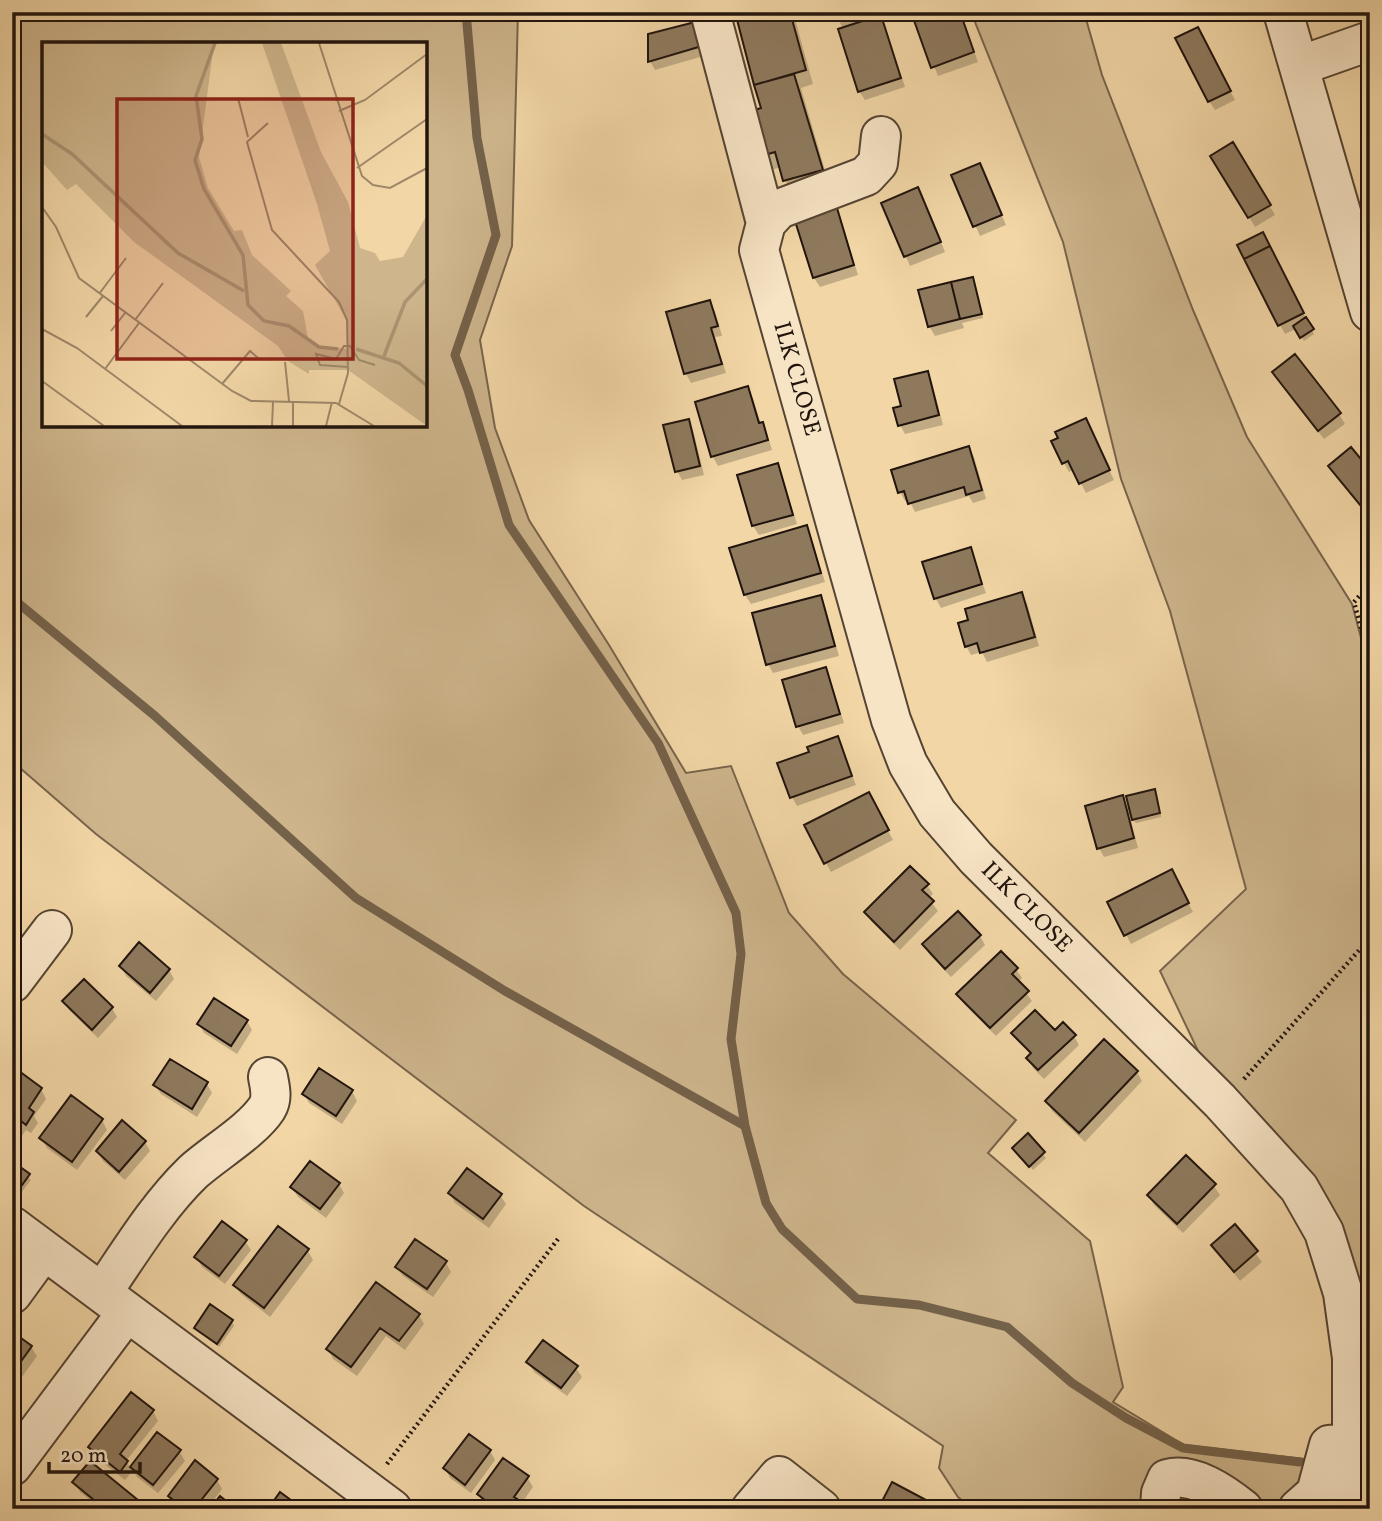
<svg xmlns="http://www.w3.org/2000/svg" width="1382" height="1521" font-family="Vollkorn,serif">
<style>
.green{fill:#ceb58c;stroke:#78644c;stroke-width:2;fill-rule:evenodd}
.shadow{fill:#0003}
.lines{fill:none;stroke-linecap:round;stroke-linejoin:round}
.stream{stroke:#74614a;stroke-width:9}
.building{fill:#8e795d;stroke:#21140d;stroke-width:2}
.minor-casing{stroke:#543;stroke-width:42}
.path{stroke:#21140d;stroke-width:4.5;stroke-dasharray:2 3.5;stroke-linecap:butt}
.minor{stroke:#f7e4c5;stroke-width:38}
.labels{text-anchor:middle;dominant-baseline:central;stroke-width:6;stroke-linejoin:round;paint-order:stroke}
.street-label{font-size:24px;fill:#21140d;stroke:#f7e4c5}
.inset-river{fill:none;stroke:#ab9472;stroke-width:3.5}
.inset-road{fill:none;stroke:#9e8869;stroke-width:2}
.view{fill:#8f2418;fill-opacity:0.15;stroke:#8f2418;stroke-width:3.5}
.inset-edge{fill:none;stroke:#21140d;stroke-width:3.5}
</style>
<rect width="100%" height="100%" fill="#f2d6a6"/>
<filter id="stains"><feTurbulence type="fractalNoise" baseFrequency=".00286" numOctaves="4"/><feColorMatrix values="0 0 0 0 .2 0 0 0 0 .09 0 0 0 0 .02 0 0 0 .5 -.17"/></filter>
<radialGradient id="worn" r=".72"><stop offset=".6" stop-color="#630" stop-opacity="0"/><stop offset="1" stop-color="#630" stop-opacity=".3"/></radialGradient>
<!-- green -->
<path class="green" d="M 12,12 L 518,12 L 512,246 L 480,340 L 495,428 L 529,520 L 609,645 L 686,773 L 731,766 L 789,913 L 843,974 L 1016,1120 L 988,1153 L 1090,1241 L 1123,1387 L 1113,1402 L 1184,1445 L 1305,1459 L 1353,1461 L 1348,1297 L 1220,1097 L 1160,971 L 1246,889 L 1170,611 L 1121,479 L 1063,242 L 971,12 L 1084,12 L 1102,75 L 1193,310 L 1247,437 L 1352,604 L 1370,672 L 1370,1509 L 972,1509 L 958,1497 L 939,1468 L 943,1446 L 584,1206 L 96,834 L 12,761 ZM 44,44 L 425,44 L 425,425 L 44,425 Z"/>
<!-- shadow -->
<path class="shadow" d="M 737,12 L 793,12 L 813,84 L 801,88 L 829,184 L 793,195 L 785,180 L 781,167 L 765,172 L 763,109 Z
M 835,12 L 881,12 L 882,15 L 879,16 L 885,26 L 905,87 L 865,100 L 859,91 L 843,29 Z
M 913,12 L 960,12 L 978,62 L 938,76 Z
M 698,23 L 707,55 L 655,70 L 650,61 Z
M 1202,38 L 1235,100 L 1215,110 L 1209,101 Z
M 1233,144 L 1275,215 L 1255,227 L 1213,156 Z
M 984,174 L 1006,225 L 980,236 L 953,176 Z
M 923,199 L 945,252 L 910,266 L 883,204 Z
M 836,210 L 841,219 L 858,275 L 820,287 L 814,278 L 797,222 Z
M 1275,258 L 1314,334 L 1304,341 L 1296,329 L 1285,334 L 1280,325 Z
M 974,283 L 983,318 L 962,323 L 964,328 L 935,336 L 929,326 Z
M 709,302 L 715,311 L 722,336 L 715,337 L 726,373 L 691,383 L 686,374 L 668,314 Z
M 927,373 L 932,382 L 943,425 L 905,434 L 900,425 L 904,407 Z
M 1280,382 L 1339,414 L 1345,424 L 1324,439 Z
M 747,388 L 753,398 L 761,424 L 767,433 L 772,450 L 718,466 L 713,457 L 697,403 Z
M 688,421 L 693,430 L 704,475 L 682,480 L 677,471 Z
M 1090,429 L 1114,480 L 1086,493 L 1074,470 L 1069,472 L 1064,463 Z
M 969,448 L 974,457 L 986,499 L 973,503 L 969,496 L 915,512 L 909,500 L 905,501 L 900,492 Z
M 777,465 L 782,475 L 797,524 L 759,535 L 753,526 Z
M 1330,467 L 1370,473 L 1370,518 L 1336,476 Z
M 806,527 L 811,537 L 825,582 L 751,604 L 745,595 Z
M 970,549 L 986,593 L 941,608 L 936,599 L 925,563 Z
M 1021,594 L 1027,603 L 1039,646 L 987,662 L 982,652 L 971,655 L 966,646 L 971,621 Z
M 820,597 L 825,606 L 839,656 L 773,673 L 768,664 Z
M 825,669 L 830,679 L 844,723 L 803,735 L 798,726 Z
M 837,738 L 856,785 L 797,806 L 792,797 L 811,753 Z
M 868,794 L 893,840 L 831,872 L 806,826 Z
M 1156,795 L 1160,811 L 1133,818 L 1129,814 L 1138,848 L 1104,857 L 1099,848 L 1122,797 L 1131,813 Z
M 1161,814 L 1161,817 L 1136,823 L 1134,821 Z
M 1176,880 L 1193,912 L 1131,944 L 1109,902 Z
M 927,885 L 933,894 L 928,898 L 938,911 L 900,950 L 871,921 L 866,912 Z
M 980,936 L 985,945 L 951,977 L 929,954 L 924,944 Z
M 121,966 L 169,970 L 174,979 L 156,1001 L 126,976 Z
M 1016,969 L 1022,978 L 1018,982 L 1032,1001 L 996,1036 L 964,1004 L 958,994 Z
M 84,981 L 112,1008 L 117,1017 L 98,1038 L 70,1011 L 64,1001 Z
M 247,1021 L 252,1030 L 237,1054 L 204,1033 L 199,1024 Z
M 1055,1032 L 1074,1036 L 1079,1045 L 1044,1079 L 1033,1068 L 1028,1058 L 1031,1055 L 1013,1033 Z
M 170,1061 L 207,1084 L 212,1093 L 197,1117 L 161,1094 L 155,1085 Z
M 1137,1072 L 1142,1081 L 1085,1142 L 1052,1111 L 1047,1101 Z
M 12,1084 L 41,1089 L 46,1099 L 34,1116 L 38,1123 L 31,1133 L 26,1130 L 12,1150 Z
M 352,1091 L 357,1101 L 342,1124 L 309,1103 L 304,1094 Z
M 102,1120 L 107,1130 L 77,1170 L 47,1148 L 42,1139 Z
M 1028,1136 L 1046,1158 L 1033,1170 L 1014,1149 Z
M 145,1142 L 150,1151 L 125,1180 L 103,1161 L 98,1152 Z
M 12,1163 L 31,1180 L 14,1202 L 12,1201 Z
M 339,1184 L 344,1193 L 326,1218 L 298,1197 L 292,1188 Z
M 1214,1186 L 1220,1195 L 1183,1233 L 1154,1205 L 1149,1196 Z
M 450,1194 L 500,1195 L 506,1204 L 489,1228 L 455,1203 Z
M 1235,1227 L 1262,1262 L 1240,1281 L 1213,1246 Z
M 245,1241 L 251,1250 L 225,1284 L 202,1267 L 197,1258 Z
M 308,1251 L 313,1260 L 270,1317 L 241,1294 L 235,1285 Z
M 446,1263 L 451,1272 L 433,1297 L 403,1276 L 397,1267 Z
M 376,1284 L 419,1315 L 424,1324 L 405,1350 L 386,1336 L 357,1376 L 333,1359 L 328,1349 Z
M 232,1322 L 234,1326 L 219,1347 L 196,1328 Z
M 12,1339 L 31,1347 L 37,1356 L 12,1391 Z
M 528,1362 L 576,1368 L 582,1377 L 567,1396 L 534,1372 Z
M 131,1394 L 153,1411 L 158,1421 L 126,1461 L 131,1469 L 157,1434 L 179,1451 L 185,1461 L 158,1493 L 137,1477 L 133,1470 L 125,1480 L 95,1457 L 90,1447 Z
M 490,1451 L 495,1460 L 471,1493 L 450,1478 L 445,1468 Z
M 527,1477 L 533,1487 L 521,1504 L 524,1509 L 491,1509 L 484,1504 L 479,1494 Z
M 217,1480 L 222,1489 L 207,1509 L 180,1509 L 170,1496 Z
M 74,1482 L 147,1509 L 101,1509 L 80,1492 Z
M 925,1501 L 929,1509 L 880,1509 Z"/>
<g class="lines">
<!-- stream -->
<path class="stream" d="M 466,12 L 477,138 L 496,235 L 455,355 L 468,390 L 509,525 L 658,743 L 736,913 L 741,954 L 731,1039 L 745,1126 L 766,1203 L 782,1229 L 857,1299 L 919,1305 L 1007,1327 L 1072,1383 L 1126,1418 L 1183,1448 L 1300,1462
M 12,598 L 155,716 L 356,898 L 505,991 L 745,1126"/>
</g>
<!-- building -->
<path class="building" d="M 735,12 L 790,12 L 806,70 L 754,85 Z
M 833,12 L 858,12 L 835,20 Z
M 911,12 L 960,12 L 974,52 L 931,68 Z
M 881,15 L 901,78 L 858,92 L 838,29 Z
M 699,21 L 702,46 L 648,62 L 648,34 Z
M 1198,27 L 1231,91 L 1208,102 L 1175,38 Z
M 794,74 L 823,170 L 783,181 L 775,152 L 755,158 L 751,111 L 761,108 L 754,85 Z
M 1233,142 L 1271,205 L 1248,218 L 1210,156 Z
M 980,163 L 1002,215 L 973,227 L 951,175 Z
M 918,187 L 941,242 L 904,257 L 881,203 Z
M 837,208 L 854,265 L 813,278 L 795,221 Z
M 1263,232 L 1270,246 L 1244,259 L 1237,245 Z
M 1270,246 L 1304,313 L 1278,326 L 1244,259 Z
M 973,277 L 982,314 L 960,319 L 951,282 Z
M 951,282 L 960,319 L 928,327 L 918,290 Z
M 710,300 L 718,326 L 711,328 L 722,364 L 684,374 L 666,312 Z
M 1306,317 L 1314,329 L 1300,338 L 1293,326 Z
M 1295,354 L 1341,413 L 1318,431 L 1272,372 Z
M 928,371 L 939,415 L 898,426 L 893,408 L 901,406 L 894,379 Z
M 748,386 L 759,423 L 763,422 L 768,440 L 711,457 L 695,402 Z
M 1086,418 L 1110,470 L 1079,484 L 1068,461 L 1062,464 L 1051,441 L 1058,438 L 1055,432 Z
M 689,419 L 700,466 L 675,472 L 663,425 Z
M 969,446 L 982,490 L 966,495 L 964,487 L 908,504 L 904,491 L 898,493 L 891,470 Z
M 1351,447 L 1370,470 L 1370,517 L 1328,466 Z
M 778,463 L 793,515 L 752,526 L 737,475 Z
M 807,525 L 821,573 L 744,595 L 729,548 Z
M 971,547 L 982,584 L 934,599 L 922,562 Z
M 1022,592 L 1035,637 L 980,653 L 977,643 L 965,647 L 958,623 L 968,620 L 965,609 Z
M 821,595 L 835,646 L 766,665 L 752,613 Z
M 826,667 L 840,714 L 796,727 L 782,680 Z
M 838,736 L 852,776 L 790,798 L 777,763 L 809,752 L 807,747 Z
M 1155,789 L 1160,813 L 1132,820 L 1126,796 Z
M 869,792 L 889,830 L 824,864 L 804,825 Z
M 1123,795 L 1134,838 L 1097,849 L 1085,806 Z
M 910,866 L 929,884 L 922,890 L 934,901 L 894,942 L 864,912 Z
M 1172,869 L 1189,903 L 1124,936 L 1107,902 Z
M 958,911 L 981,935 L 945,969 L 922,944 Z
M 139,942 L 170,969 L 150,993 L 119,966 Z
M 1001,951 L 1018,968 L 1012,974 L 1029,991 L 990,1028 L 956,994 Z
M 84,979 L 113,1007 L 92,1030 L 62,1001 Z
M 214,998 L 248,1020 L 231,1046 L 197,1024 Z
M 1035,1010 L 1055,1030 L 1063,1022 L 1076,1035 L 1038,1070 L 1026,1058 L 1031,1053 L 1011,1033 Z
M 1104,1039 L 1138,1071 L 1079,1133 L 1045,1101 Z
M 170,1059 L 208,1082 L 192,1109 L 153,1085 Z
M 319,1068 L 353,1090 L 336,1116 L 302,1094 Z
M 19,1071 L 42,1088 L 29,1108 L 34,1112 L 26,1125 L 21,1121 L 12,1134 L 12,1081 Z
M 71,1095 L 103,1119 L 72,1162 L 39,1138 Z
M 122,1120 L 146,1141 L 119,1172 L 96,1151 Z
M 1028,1133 L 1045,1152 L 1029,1167 L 1012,1148 Z
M 1186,1155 L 1216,1184 L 1177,1224 L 1147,1195 Z
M 12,1161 L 30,1174 L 12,1199 Z
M 310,1161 L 340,1183 L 320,1209 L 290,1187 Z
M 467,1168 L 502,1194 L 483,1219 L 448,1193 Z
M 222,1221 L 247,1240 L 219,1276 L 194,1257 Z
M 1235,1224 L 1258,1251 L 1234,1272 L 1211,1245 Z
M 278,1226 L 309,1249 L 264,1308 L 233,1285 Z
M 415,1239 L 447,1261 L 427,1289 L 395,1267 Z
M 376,1282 L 420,1314 L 399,1341 L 380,1328 L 351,1367 L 326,1349 Z
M 210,1304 L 233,1320 L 217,1344 L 194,1328 Z
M 14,1333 L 32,1346 L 12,1374 L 12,1336 Z
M 543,1340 L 578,1366 L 561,1388 L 526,1362 Z
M 131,1392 L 154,1410 L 120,1454 L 128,1461 L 120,1472 L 88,1447 Z
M 157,1432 L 181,1450 L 153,1485 L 130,1467 Z
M 469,1434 L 491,1450 L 465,1485 L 443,1468 Z
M 503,1458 L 529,1476 L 514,1497 L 522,1502 L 517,1509 L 497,1509 L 477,1494 Z
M 195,1460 L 218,1479 L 194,1509 L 185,1509 L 168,1496 Z
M 90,1461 L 149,1509 L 105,1509 L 72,1482 Z
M 892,1482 L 926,1500 L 921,1509 L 878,1509 Z
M 280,1492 L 303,1509 L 268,1509 Z
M 220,1496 L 236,1509 L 210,1509 Z"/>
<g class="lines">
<defs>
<path id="minor" d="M 710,12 L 766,223
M 1283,12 L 1370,312
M 1299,66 L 1370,41
M 881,136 L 878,163 L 866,176 L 779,209 L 766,223 L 759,250 L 891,720 L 908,764 L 937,813 L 976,858 L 1220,1101 L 1299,1188 L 1324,1232 L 1343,1293 L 1352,1358 L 1352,1509
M 12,983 L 52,930
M 12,1226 L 392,1509
M 102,1293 C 130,1252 157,1207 193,1172 C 214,1153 252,1131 267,1108 C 273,1098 270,1088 268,1077
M 12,1294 L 44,1250
M 12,1466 L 127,1312
M 751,1509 L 779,1476 L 821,1509
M 1160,1509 L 1161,1493 L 1167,1479 C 1193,1472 1223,1493 1243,1509
M 1298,1509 L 1316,1493 L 1329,1445 L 1352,1443 L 1369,1445"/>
</defs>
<!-- minor casing -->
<use href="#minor" class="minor-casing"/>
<!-- path -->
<path class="path" d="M 1370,584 L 1354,602 L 1370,661
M 1244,1079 L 1370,938
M 387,1464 L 558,1239"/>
<!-- minor -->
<use href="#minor" class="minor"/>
</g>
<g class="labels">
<!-- street labels -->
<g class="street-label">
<text transform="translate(796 379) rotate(74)">ILK CLOSE</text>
<text transform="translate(1026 908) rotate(45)">ILK CLOSE</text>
</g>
</g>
<!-- overview -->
<g transform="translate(42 42)">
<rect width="385" height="385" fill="#f2d6a6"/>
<path d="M 0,1 L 172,1 L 157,115 L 166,146 L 192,189 L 200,188 L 210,213 L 249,249 L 244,254 L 261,269 L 266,297 L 278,304 L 306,307 L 305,279 L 273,223 L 288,209 L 275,162 L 220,1 L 239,1 L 279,110 L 306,160 L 318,206 L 333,211 L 338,219 L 361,215 L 385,173 L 385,384 L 306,328 L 267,328 L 267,332 L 246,319 L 236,304 L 92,200 L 34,142 L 25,148 L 0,120 Z" fill="#ceb58c"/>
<path class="inset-river" d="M 173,1 L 154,54 L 160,97 L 153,118 L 162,147 L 201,213 L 206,263 L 222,279 L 247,284 L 277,305 L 296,307M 0,92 L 30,112 L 136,211 L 202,249M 314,307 L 357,321 L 385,344M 342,314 L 363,260 L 385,237"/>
<path class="inset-road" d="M 277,1 L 320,134 L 331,143 L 348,146 L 385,126M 196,56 L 206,95M 297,69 L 323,58 L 385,12M 226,81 L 205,100 L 230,188 L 297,260 L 305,278 L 306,331 L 297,362M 315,126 L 385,77M 0,165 L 14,185 L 37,236 L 190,349 L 209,359 L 294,361 L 332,384M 57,252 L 84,216M 44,275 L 61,254M 93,278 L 121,241M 0,287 L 35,306 L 140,384M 69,289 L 83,271M 243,320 L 247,359M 306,325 L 278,323 L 274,312 L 294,317 L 302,304 L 308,304 L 317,318 L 333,323M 63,327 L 97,281M 0,339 L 62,384M 180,342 L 208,309 L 216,316M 251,359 L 251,384M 230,384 L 231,360M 284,384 L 290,360"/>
<path class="view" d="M 75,57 L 311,57 L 311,317 L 75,317 Z"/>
<rect width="385" height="385" class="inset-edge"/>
</g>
<!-- margin -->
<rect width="1382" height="1521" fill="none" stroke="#f2d6a6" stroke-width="42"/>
<rect x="14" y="14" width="1354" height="1493" fill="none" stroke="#21140d" stroke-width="3.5"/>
<rect x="21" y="21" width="1340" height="1479" fill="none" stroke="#21140d" stroke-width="2"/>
<!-- scale -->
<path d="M49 1462v10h91v-10" fill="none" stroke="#21140d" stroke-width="3.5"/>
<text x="60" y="1462" font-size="21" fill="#21140d" stroke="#f7e4c5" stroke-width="5" paint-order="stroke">20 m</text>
<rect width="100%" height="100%" filter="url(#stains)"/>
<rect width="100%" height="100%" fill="url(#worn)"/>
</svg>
